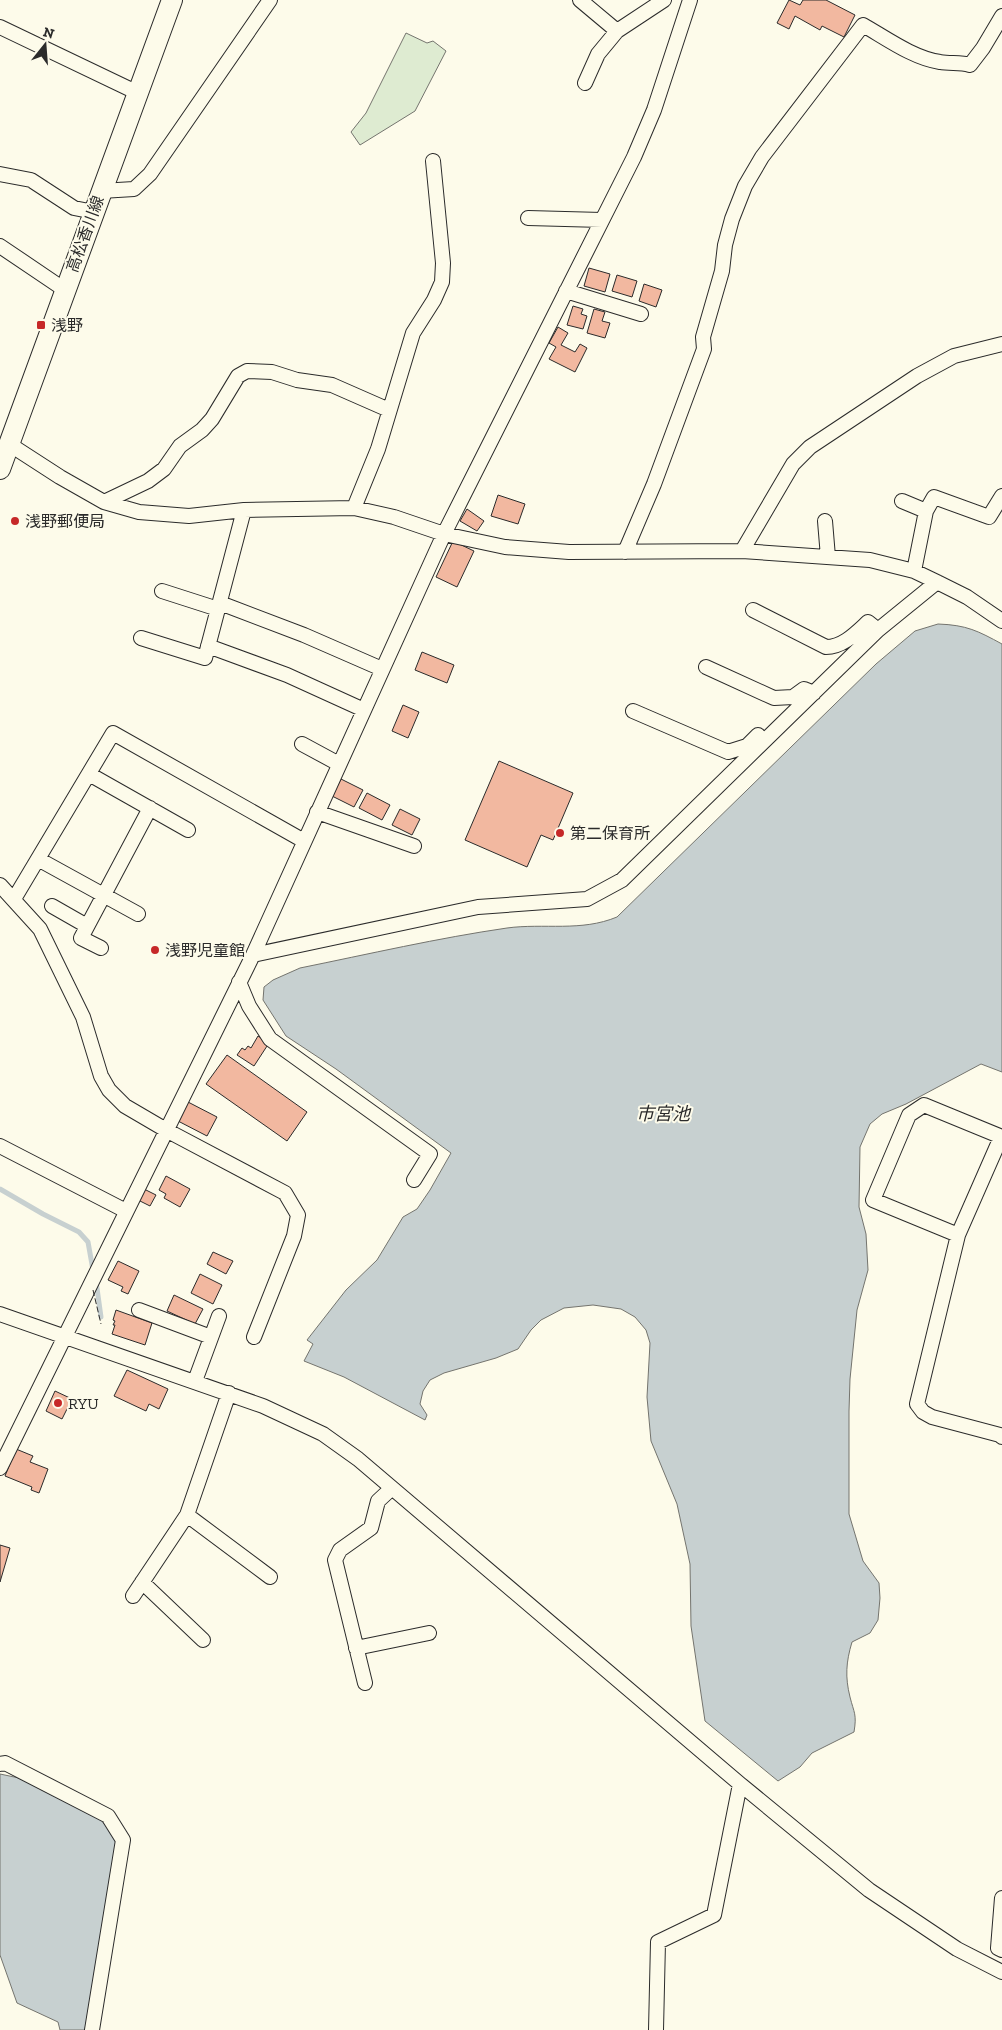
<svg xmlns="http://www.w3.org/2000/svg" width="1002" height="2030" font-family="'Zilla Slab','Noto Sans JP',serif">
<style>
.green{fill:#deebd1;stroke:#74746e}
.water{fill:#c7d0d0;stroke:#74746e}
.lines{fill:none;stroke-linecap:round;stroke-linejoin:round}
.stream{stroke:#c7d0d0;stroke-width:5}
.building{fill:#f2b8a0;stroke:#2b2b2b}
.street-casing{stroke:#2b2b2b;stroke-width:16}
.secondary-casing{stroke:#2b2b2b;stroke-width:22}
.street{stroke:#fdfbea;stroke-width:14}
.secondary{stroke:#fdfbea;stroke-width:20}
.fence{stroke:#2b2b2b;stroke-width:1;stroke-dasharray:6 2.5;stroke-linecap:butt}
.poi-dot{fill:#c62828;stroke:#fdfbea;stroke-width:2}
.labels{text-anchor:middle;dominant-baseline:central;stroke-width:4;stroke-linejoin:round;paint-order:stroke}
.street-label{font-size:16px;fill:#2b2b2b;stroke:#fdfbea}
.poi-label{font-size:16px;fill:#2b2b2b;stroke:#fdfbea;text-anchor:start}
.water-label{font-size:18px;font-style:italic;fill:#2b2b2b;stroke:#fdfbea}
</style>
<rect width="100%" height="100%" fill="#fdfbea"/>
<!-- green -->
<path class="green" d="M 406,33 L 427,43 L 433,41 L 446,51 L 415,111 L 360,145 L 351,132 L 366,113 Z"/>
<!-- water -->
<path class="water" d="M 938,624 C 967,625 978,631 1002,644 L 1002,1072 L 981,1064 L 906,1104 L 882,1114 L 870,1124 L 860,1147 L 859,1207 L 866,1234 L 868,1270 L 857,1310 L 850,1379 L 849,1411 L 849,1514 L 863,1561 L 879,1583 L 880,1598 L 878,1620 L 870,1633 L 852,1642 C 846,1662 845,1677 850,1697 C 854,1713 857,1714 854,1732 L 812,1753 L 800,1767 L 778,1781 L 705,1721 L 691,1626 L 690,1564 L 677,1504 L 651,1441 L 647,1397 L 650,1343 L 646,1330 L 635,1317 L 621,1309 L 593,1305 L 564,1308 L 541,1320 L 531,1330 L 518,1349 L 496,1358 L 444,1373 L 430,1380 L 423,1391 L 420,1404 L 427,1415 L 425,1420 L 344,1377 L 304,1361 L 313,1344 L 307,1340 L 346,1290 L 377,1260 L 403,1217 L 417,1209 L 430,1190 L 451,1153 L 336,1069 L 286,1036 L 263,1000 L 264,987 L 273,980 L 300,968 C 369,954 438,938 507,928 C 544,923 581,932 617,917 L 876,664 L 915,631 Z
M 0,1774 L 19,1778 L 101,1820 L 112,1832 L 117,1847 L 85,2030 L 60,2030 L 58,2022 L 17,2003 L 0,1955 Z"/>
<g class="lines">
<!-- stream -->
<path class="stream" d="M 0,1189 L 43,1214 L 79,1232 L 88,1242 L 93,1270
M 96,1281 L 101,1317"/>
</g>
<!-- building -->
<path class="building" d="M 789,0 L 800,5 L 803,0 L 826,0 L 855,15 L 844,37 L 822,26 L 820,30 L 795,16 L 789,29 L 777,23 Z
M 589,268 L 610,274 L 605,292 L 584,286 Z
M 617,275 L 637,281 L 632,297 L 612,291 Z
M 644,284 L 662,290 L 656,307 L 639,301 Z
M 573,306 L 583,309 L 581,314 L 587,316 L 583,329 L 567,325 Z
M 594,309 L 605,312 L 602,321 L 610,323 L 605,338 L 587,333 Z
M 558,327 L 568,333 L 561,345 L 575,352 L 580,344 L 587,348 L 575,372 L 549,359 L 556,347 L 549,343 Z
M 498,495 L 525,504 L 518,524 L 491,516 Z
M 467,509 L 484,521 L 477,531 L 460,521 Z
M 453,541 L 474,551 L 457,587 L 436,577 Z
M 422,652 L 454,665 L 447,683 L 415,670 Z
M 403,705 L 419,712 L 408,738 L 392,731 Z
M 499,761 L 573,793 L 553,840 L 541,835 L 527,867 L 465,840 Z
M 341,779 L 363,790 L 354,807 L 332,796 Z
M 367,793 L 390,805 L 382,820 L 359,808 Z
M 400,809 L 420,819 L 412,835 L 392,825 Z
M 258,1036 L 269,1043 L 254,1066 L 237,1055 L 242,1048 L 245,1050 L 248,1046 L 251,1048 Z
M 227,1055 L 307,1112 L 287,1141 L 206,1084 Z
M 188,1102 L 217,1117 L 207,1136 L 178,1121 Z
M 166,1176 L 190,1189 L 180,1207 L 164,1198 L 166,1194 L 159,1190 Z
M 142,1188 L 156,1195 L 150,1206 L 136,1199 Z
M 213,1252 L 233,1261 L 226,1274 L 207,1264 Z
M 118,1261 L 139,1271 L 128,1294 L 121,1291 L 123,1287 L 108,1280 Z
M 200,1274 L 222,1285 L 213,1304 L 191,1293 Z
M 174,1295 L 203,1309 L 195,1324 L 167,1311 Z
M 116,1310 L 152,1323 L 145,1345 L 112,1334 L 115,1325 L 113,1325 L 115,1321 L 113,1320 Z
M 127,1370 L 168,1389 L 159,1409 L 149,1404 L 146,1411 L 114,1396 Z
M 55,1391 L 72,1399 L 62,1419 L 46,1411 Z
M 16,1449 L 33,1456 L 30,1462 L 48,1469 L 39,1493 L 31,1490 L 32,1487 L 5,1476 Z
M 0,1545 L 10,1548 L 0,1582 Z"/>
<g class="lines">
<defs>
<path id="street" d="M 580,0 L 617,31
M 0,27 L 138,93
M 585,83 L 598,54 L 617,31 L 664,0
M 0,174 L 31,180 L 74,208 L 94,212
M 101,191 L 134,189 L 150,174 L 270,0
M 528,218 L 602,220
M 0,246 L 65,290
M 566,291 L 641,314
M 9,444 L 60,477 L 104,502 L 139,512 L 189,516 L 244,510 L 354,508 L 394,517 L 444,534 L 505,547 L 569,552 L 742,551 L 870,560 L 914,571 L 937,582 L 967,597 L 1002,621
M 902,501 L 926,511
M 104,502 L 148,481 L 164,469 L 180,446 L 202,430 L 212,419 L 238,376 L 247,371 L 272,372 L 297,380 L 332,385 L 389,410
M 354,508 L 378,449 L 413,333 L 434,300 L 442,282 L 443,263 L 433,161
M 825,521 L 828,557
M 742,551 L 793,464 L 810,447 L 917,376 L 954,356 L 1002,344
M 625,552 L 654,484 L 704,349 L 703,337 L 722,271 L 725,245 L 732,219 L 745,186 L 762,157 L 863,25 C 886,38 913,58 940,62 C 950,64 960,62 970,65 L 983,48 L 1002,16
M 914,571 L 926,511 L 934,497 L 989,517 L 1002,496
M 162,591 L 218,609
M 220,603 L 304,635 L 382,669
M 753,610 L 826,647 C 843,647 856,633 868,622 L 878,630
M 141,638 L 205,658 L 244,510
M 208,646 L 287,675 L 364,710
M 706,667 L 774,698 L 793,697 L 804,689 L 814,693
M 633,711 L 728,752 L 747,746 L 758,735
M 302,744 L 339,764
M 89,774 L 188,830
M 317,812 L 414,846
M 38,859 L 138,914
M 0,885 L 40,929 L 83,1017 L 101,1076 L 109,1090 L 125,1106 L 166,1130 L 285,1193 L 298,1215 L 294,1236 L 254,1337
M 14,899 L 113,733 L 304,841
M 52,906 L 87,926
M 101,948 L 81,938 L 150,808
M 253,955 L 478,907 L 587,899 L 622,880 L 878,630 L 937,582
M 239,982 L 249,1006 L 270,1039 L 430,1154 L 414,1180
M 1001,1137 L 958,1235 L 917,1404 L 923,1412 L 932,1417 L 1000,1435 L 1002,1437
M 0,1146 L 126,1211
M 958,1235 L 873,1200 L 909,1115 L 924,1105 L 1002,1137
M 139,1310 L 211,1337
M 0,1314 L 263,1406 L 323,1434 L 358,1459 L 740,1784 L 869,1890 L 957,1949 L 1002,1972
M 195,1381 L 219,1316
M 0,1468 L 253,955 L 444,534 L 634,157 L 654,110 L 690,0
M 187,1515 L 270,1577
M 142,1582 L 203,1640
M 133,1596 L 187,1515 L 229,1393
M 356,1648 L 429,1633
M 365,1683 L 335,1560 L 340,1550 L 371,1528 L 378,1501 L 392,1488
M 0,1764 L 5,1763 L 108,1816 L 123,1840 L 92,2030
M 1002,1898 L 998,1948 L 1002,1950
M 656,2030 L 658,1942 L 714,1915 L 740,1784"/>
<path id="secondary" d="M 0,469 L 172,0"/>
</defs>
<!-- street casing -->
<use href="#street" class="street-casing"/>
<!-- secondary casing -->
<use href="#secondary" class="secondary-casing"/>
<!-- street -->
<use href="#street" class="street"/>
<!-- secondary -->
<use href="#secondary" class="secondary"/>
<!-- fence -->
<path class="fence" d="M 93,1290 L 101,1324"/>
</g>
<!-- markers -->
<g class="poi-dot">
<rect x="36" y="320" width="10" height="10" rx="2.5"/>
<circle cx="15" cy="521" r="5"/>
<circle cx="560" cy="833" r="5"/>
<circle cx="155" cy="950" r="5"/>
<circle cx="58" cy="1403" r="5"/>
</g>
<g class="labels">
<!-- street labels -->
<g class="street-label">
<text transform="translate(85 234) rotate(-70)">高松香川線</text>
</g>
<!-- poi labels -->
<g class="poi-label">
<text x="51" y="325">浅野</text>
<text x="25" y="521">浅野郵便局</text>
<text x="570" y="833">第二保育所</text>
<text x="165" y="950">浅野児童館</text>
<text x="68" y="1403">RYU</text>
</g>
<!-- water labels -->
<g class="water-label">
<text x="663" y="1114">市宮池</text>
</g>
</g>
<!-- north arrow -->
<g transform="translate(45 45) rotate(17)" stroke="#fdfbea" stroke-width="4" paint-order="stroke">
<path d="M0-4L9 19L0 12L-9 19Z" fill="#2b2b2b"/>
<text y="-8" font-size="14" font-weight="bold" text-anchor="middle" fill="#2b2b2b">N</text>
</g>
</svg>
